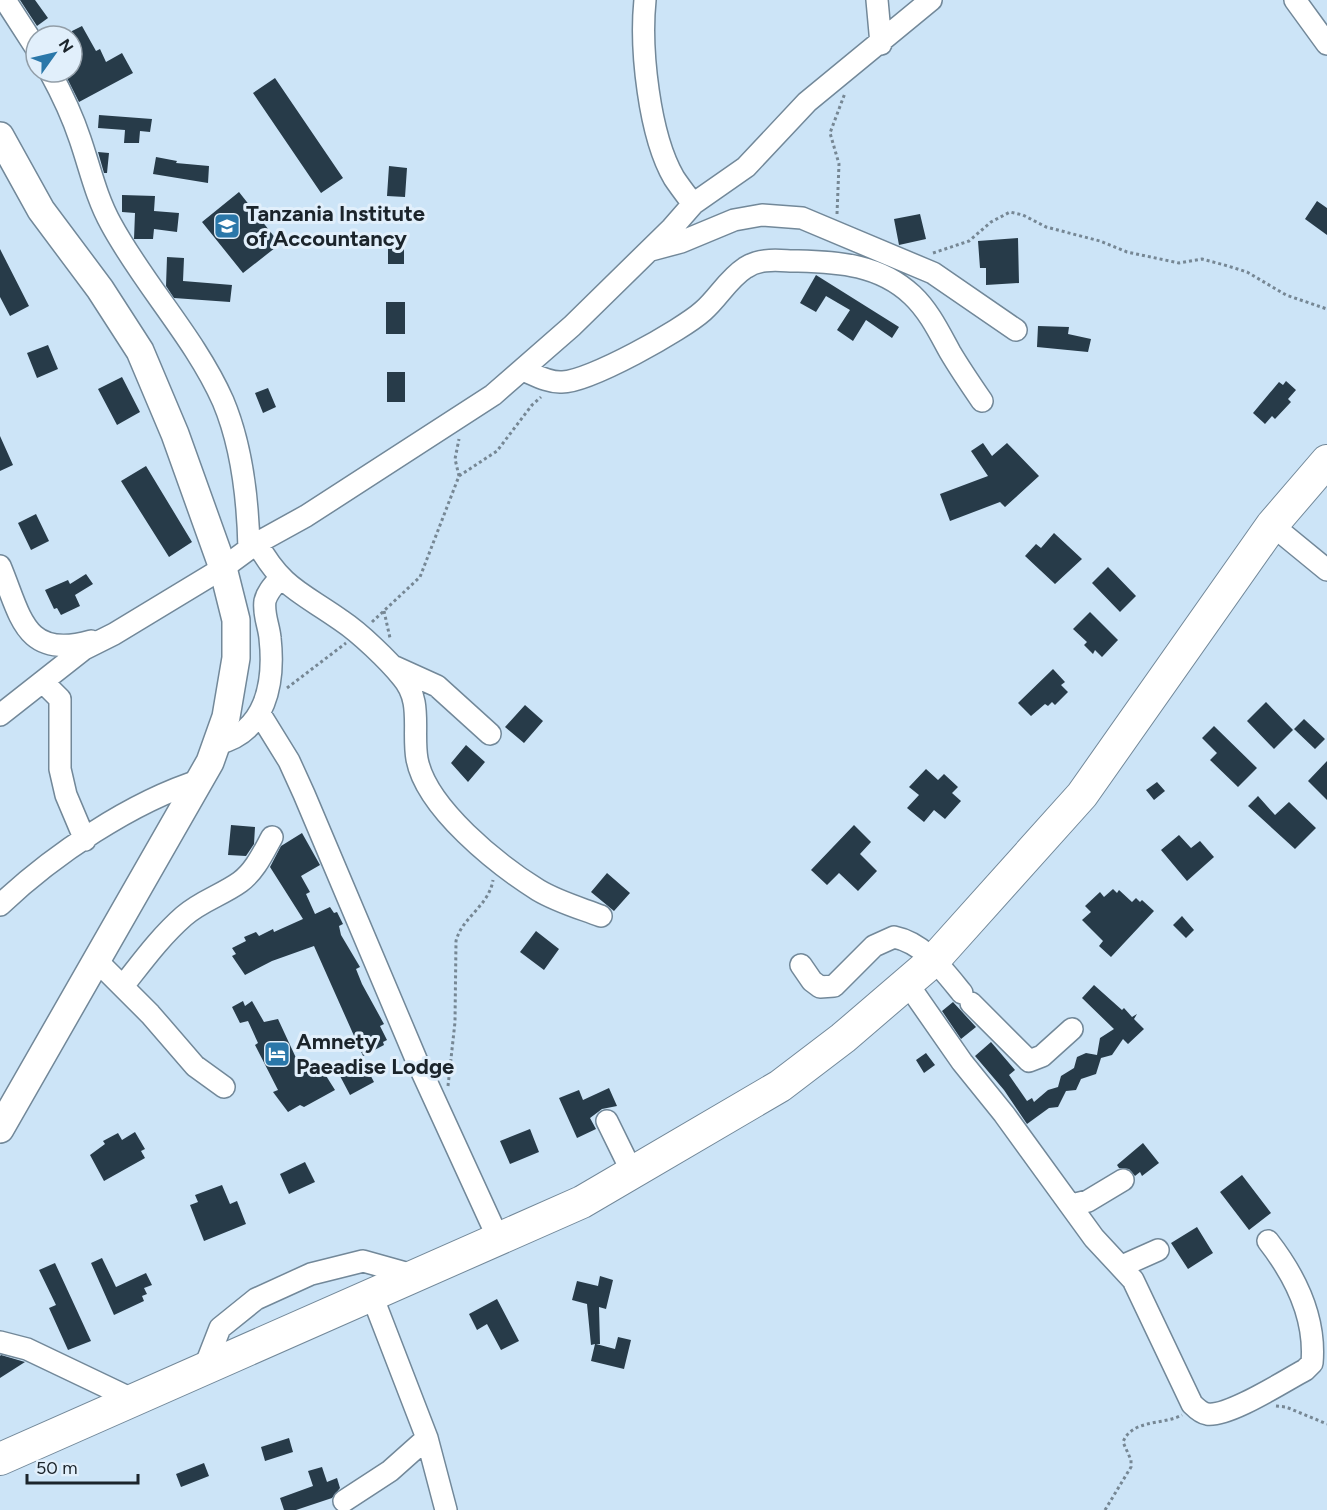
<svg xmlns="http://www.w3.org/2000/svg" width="1327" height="1510" font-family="Figtree,sans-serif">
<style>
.building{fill:#273b49}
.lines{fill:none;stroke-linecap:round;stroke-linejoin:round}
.minor-casing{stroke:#728899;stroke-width:24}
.major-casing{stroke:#728899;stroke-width:30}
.highway-casing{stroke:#728899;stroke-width:34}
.path{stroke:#768794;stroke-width:3;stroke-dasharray:3 3;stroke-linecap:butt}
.minor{stroke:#fff;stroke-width:21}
.major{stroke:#fff;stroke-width:27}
.highway{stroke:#fff;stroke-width:32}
.labels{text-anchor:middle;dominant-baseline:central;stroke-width:6;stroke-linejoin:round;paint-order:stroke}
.poi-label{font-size:22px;font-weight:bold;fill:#1b242b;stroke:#e1effb;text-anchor:start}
</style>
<rect width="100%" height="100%" fill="#cce4f7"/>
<!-- building -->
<path class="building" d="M 20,0 L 35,0 L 48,18 L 37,26 Z
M 82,26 L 96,51 L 100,49 L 106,62 L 122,53 L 133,73 L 79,102 L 64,72 L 72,72 L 72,31 Z
M 275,78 L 343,178 L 321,193 L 253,93 Z
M 99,115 L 152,119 L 150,132 L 140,131 L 139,143 L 124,143 L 125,130 L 98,128 Z
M 98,152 L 109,153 L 107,173 L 104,173 Z
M 156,157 L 177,161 L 176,163 L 209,166 L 208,183 L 153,174 Z
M 389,166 L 407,168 L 405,197 L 387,196 Z
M 239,192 L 280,244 L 243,273 L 202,222 Z
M 122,195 L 155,196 L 154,211 L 179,213 L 177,232 L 154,229 L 153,239 L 134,239 L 135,213 L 122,212 Z
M 1317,201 L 1327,208 L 1327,235 L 1305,219 Z
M 920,214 L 926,239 L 899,245 L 894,219 Z
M 388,234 L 404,234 L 404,264 L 388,264 Z
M 1018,238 L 1019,283 L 986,285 L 986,268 L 980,268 L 978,241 Z
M 0,249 L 29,306 L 10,316 L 0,297 Z
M 167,257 L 184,258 L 183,281 L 232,285 L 230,302 L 174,298 L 166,286 Z
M 816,275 L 899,327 L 892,338 L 866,320 L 853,341 L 837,330 L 850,310 L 826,296 L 816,312 L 800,303 Z
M 386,302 L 405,302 L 405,334 L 386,334 Z
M 1038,326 L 1069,327 L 1068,334 L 1091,339 L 1088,352 L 1037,347 Z
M 48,345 L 58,369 L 37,378 L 27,353 Z
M 387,372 L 405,372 L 405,402 L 387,402 Z
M 122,377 L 140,412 L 117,425 L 98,389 Z
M 1286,381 L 1296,390 L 1288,399 L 1291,402 L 1275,419 L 1272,416 L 1265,424 L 1253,413 L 1279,382 L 1283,385 Z
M 268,388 L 276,407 L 263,413 L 255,393 Z
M 0,436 L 13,465 L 0,471 Z
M 983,443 L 992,456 L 1007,443 L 1039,476 L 1005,507 L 1000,502 L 950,521 L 940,494 L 988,476 L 971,451 Z
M 146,466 L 192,542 L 169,557 L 121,481 Z
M 36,514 L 49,541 L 31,550 L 18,523 Z
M 1054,533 L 1082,559 L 1055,584 L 1025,556 L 1036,544 L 1041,548 Z
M 1108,567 L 1136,596 L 1120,612 L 1092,583 Z
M 86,574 L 93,584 L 75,595 L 80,606 L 61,615 L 57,608 L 54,609 L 45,590 L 68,580 L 70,584 Z
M 1090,612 L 1118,640 L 1102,657 L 1095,650 L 1093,654 L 1084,645 L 1087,642 L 1073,629 Z
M 1053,669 L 1065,682 L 1061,685 L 1068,692 L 1055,705 L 1052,702 L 1048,706 L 1045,704 L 1031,716 L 1018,703 Z
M 1266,702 L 1293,730 L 1274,749 L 1247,721 Z
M 525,705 L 543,721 L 524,743 L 505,727 Z
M 1304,719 L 1325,739 L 1315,749 L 1294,729 Z
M 1214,726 L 1257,768 L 1238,787 L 1210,760 L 1217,753 L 1202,738 Z
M 466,745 L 485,762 L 468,782 L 451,763 Z
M 1327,761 L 1327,800 L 1308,781 Z
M 926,769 L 938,780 L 944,774 L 958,787 L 952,793 L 961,801 L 945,819 L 934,810 L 924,822 L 907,808 L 919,795 L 909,787 Z
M 1157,782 L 1165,791 L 1154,800 L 1146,790 Z
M 1258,796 L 1275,815 L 1289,802 L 1316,828 L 1295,849 L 1248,806 Z
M 231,825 L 255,827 L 254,844 L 246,856 L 228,855 Z
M 854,825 L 871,842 L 860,854 L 877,871 L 858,891 L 839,873 L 827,885 L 811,870 Z
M 302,833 L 320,865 L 301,876 L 310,892 L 306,894 L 315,914 L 330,907 L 334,913 L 337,912 L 343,924 L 339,926 L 341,935 L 360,967 L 356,969 L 362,984 L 384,1024 L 380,1026 L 387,1040 L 383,1042 L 384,1045 L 363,1056 L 314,946 L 272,961 L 245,975 L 232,956 L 236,954 L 232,948 L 246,941 L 244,937 L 256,932 L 259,936 L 273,929 L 274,932 L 303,919 L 270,867 L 281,846 Z
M 1179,835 L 1191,848 L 1200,841 L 1214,857 L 1187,881 L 1161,850 Z
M 607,873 L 630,893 L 614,911 L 591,892 Z
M 1113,889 L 1117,893 L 1119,890 L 1132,902 L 1136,898 L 1140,902 L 1142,900 L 1154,911 L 1111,957 L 1099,946 L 1103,941 L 1082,920 L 1091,912 L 1085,906 L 1100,892 L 1104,897 Z
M 1182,916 L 1194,930 L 1186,938 L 1173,925 Z
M 536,931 L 559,949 L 544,970 L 520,952 Z
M 1094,985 L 1122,1010 L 1124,1008 L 1132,1017 L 1137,1014 L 1134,1019 L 1144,1029 L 1128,1044 L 1123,1039 L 1112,1055 L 1101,1058 L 1096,1074 L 1081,1079 L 1076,1090 L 1066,1091 L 1058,1107 L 1049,1108 L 1027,1124 L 1004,1090 L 975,1056 L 991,1042 L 1015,1070 L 1009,1075 L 1027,1101 L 1032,1098 L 1034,1102 L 1048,1090 L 1058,1087 L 1061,1076 L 1074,1068 L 1077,1057 L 1086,1053 L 1097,1055 L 1100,1038 L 1114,1029 L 1082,998 Z
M 243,1001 L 245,1006 L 252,1001 L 264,1022 L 278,1019 L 303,1073 L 316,1065 L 320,1073 L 323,1071 L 335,1090 L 304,1107 L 300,1105 L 288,1112 L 273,1092 L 278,1090 L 255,1045 L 258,1043 L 248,1021 L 240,1023 L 232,1007 Z
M 953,1002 L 976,1027 L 961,1039 L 942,1011 Z
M 926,1053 L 935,1065 L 924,1073 L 916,1060 Z
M 364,1063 L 374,1082 L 350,1095 L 340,1076 Z
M 609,1088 L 617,1106 L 602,1109 L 590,1118 L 596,1129 L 577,1138 L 559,1098 L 579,1090 L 583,1100 Z
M 530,1129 L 539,1152 L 510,1164 L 500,1141 Z
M 135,1132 L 145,1149 L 141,1151 L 145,1158 L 104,1181 L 90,1155 L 105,1144 L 103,1141 L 118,1133 L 122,1140 Z
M 1143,1143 L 1159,1163 L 1142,1176 L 1140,1172 L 1135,1176 L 1129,1169 L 1119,1168 L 1117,1165 Z
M 305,1162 L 315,1182 L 289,1194 L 280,1174 Z
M 1242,1175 L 1271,1213 L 1249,1230 L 1220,1192 Z
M 222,1185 L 230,1204 L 237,1201 L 246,1224 L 204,1241 L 190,1205 L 198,1202 L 195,1195 Z
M 1197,1227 L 1213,1253 L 1188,1269 L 1171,1243 Z
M 102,1258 L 116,1287 L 146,1273 L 152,1285 L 144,1288 L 147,1294 L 142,1296 L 144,1301 L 114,1315 L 91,1263 Z
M 55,1263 L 91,1341 L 68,1350 L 49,1308 L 56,1305 L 39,1270 Z
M 600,1276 L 613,1280 L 606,1309 L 599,1307 L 600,1344 L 596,1344 L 615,1349 L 618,1337 L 631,1340 L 624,1369 L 591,1361 L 595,1344 L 591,1345 L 587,1304 L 572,1300 L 577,1281 L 598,1286 Z
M 497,1299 L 519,1341 L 501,1350 L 487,1324 L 477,1330 L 469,1314 Z
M 0,1356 L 1,1355 L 25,1362 L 0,1378 Z
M 289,1438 L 293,1452 L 265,1461 L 261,1447 Z
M 204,1463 L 209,1476 L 181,1487 L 176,1474 Z
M 322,1467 L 327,1482 L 337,1478 L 340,1488 L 332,1498 L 296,1510 L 284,1510 L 280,1498 L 313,1486 L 308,1471 Z"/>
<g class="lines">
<defs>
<path id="minor" d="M 5,0 L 36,48
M 645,0 C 640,49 649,135 674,178 C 680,187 687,196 693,204
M 877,0 L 881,44
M 1295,0 L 1327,44
M 50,72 C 62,94 72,115 80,139 C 90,168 96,197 111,224 C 144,285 195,338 223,401 C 242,446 248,501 249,549
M 651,250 L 681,242 L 734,220 L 762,215 L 802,218 L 933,273 L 1016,330
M 523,370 C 535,375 549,383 562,382 C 589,382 682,330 703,311 C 718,298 728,279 745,268 C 761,257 780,261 798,261 C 840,262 880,265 912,295 C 929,311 939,332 950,352 C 960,369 971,385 982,401
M 1272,525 L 1327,570
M 257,543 C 282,589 303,593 342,621 C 360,633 388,660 402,677 C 423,701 412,730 417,759 C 426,808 498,865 538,890 C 558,902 580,908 601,916
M 0,566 C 21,616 24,660 91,641
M 395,667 L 437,686 L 490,734
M 43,682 L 60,699 L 60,769 L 66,795 L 85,840
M 260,714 L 289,761 L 304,794 L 416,1059 L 498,1238
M 0,715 L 84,649 L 114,634 L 223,568 L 257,543 L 306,516 L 493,395 L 572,326 L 672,228 L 693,204 L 746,167 L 807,102 L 931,0
M 217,744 C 266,732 275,683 270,638 C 269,626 263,614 265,601 C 267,592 274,585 280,578
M 0,905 C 53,855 131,802 201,780
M 96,960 L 150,1014 L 195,1066 L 224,1087
M 801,965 L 812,981 L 820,987 L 834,986 L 874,946 L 894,937 C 924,943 944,971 962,993
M 907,983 L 962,1062 L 1004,1114 L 1094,1238 L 1133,1280 L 1192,1404 C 1196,1408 1201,1413 1207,1414 C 1229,1417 1284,1381 1305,1370 L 1312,1363 C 1316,1318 1296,1277 1268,1241
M 123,986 C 142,962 160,937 184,916 C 201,901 222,895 240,882 C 255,871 263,853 272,837
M 971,1003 L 1029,1061 L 1042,1056 L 1072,1029
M 607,1121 L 633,1174
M 1072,1205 L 1088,1201 L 1123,1180
M 1122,1266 L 1158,1250
M 371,1293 L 427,1438 L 446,1510
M 0,1342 L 27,1349 L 134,1400
M 204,1369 L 220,1328 L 256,1299 L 311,1274 L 363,1261 L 413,1275
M 344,1501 L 390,1471 L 427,1438"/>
<path id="major" d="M 0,136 L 41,210 L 100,289 L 140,351 L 175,434 L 223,568 L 236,620 L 236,658 L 226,717 L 210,762 L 0,1129"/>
<path id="highway" d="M 0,1459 L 582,1202 L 780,1086 L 843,1038 L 934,960 L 1082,795 L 1272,525 L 1327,461"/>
</defs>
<!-- minor casing -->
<use href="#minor" class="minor-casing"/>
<!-- major casing -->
<use href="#major" class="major-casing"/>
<!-- highway casing -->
<use href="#highway" class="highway-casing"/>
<!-- path -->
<path class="path" d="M 837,214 L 839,164 L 830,133 L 845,93
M 933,253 L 969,241 L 991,222 L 1010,212 L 1023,215 L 1046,227 L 1100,241 L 1127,252 L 1179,263 L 1202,259 L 1228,266 L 1247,272 L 1286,295 L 1327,309
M 459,476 L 497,451 L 532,405 L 541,397
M 384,611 L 390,638
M 372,622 L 420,577 L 459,476 L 455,459 L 459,439
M 287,688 L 346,643
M 448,1086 L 455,1022 L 456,941 C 462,917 489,906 493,880
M 1276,1406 L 1286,1407 L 1327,1424
M 1105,1510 L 1131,1467 L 1131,1460 L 1123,1442 C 1132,1419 1164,1425 1182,1415"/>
<!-- minor -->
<use href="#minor" class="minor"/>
<!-- major -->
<use href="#major" class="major"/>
<!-- highway -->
<use href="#highway" class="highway"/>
</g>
<!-- icons -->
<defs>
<symbol id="university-square" viewBox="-11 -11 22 22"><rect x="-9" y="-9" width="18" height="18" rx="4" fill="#2a77a9" stroke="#e1effb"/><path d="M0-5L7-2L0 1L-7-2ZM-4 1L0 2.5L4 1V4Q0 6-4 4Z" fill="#fff"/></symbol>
<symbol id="hotel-square" viewBox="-11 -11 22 22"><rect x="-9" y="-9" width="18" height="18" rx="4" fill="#2a77a9" stroke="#e1effb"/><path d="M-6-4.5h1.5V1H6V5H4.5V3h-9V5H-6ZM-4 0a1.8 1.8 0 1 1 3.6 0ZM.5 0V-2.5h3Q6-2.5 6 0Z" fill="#fff"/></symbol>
</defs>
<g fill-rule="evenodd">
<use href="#university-square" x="212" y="211" width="30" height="30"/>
<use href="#hotel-square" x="262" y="1039" width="30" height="30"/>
</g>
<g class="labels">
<!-- poi labels -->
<g class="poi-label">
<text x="246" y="213">Tanzania Institute<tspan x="246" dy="25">of Accountancy</tspan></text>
<text x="296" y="1041">Amnety<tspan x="296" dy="25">Paeadise Lodge</tspan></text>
</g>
</g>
<!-- north arrow -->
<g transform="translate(54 54) rotate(56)"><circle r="28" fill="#e1effb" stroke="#929ea8" stroke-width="1.5"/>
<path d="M0-4.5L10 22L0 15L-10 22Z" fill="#2a77a9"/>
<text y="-9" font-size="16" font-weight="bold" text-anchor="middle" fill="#1b242b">N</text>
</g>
<!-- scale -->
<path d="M27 1474v9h111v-9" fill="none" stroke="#1b242b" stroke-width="3"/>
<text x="36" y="1474" font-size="18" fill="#1b242b" stroke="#e1effb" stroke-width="4.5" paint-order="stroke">50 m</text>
</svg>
